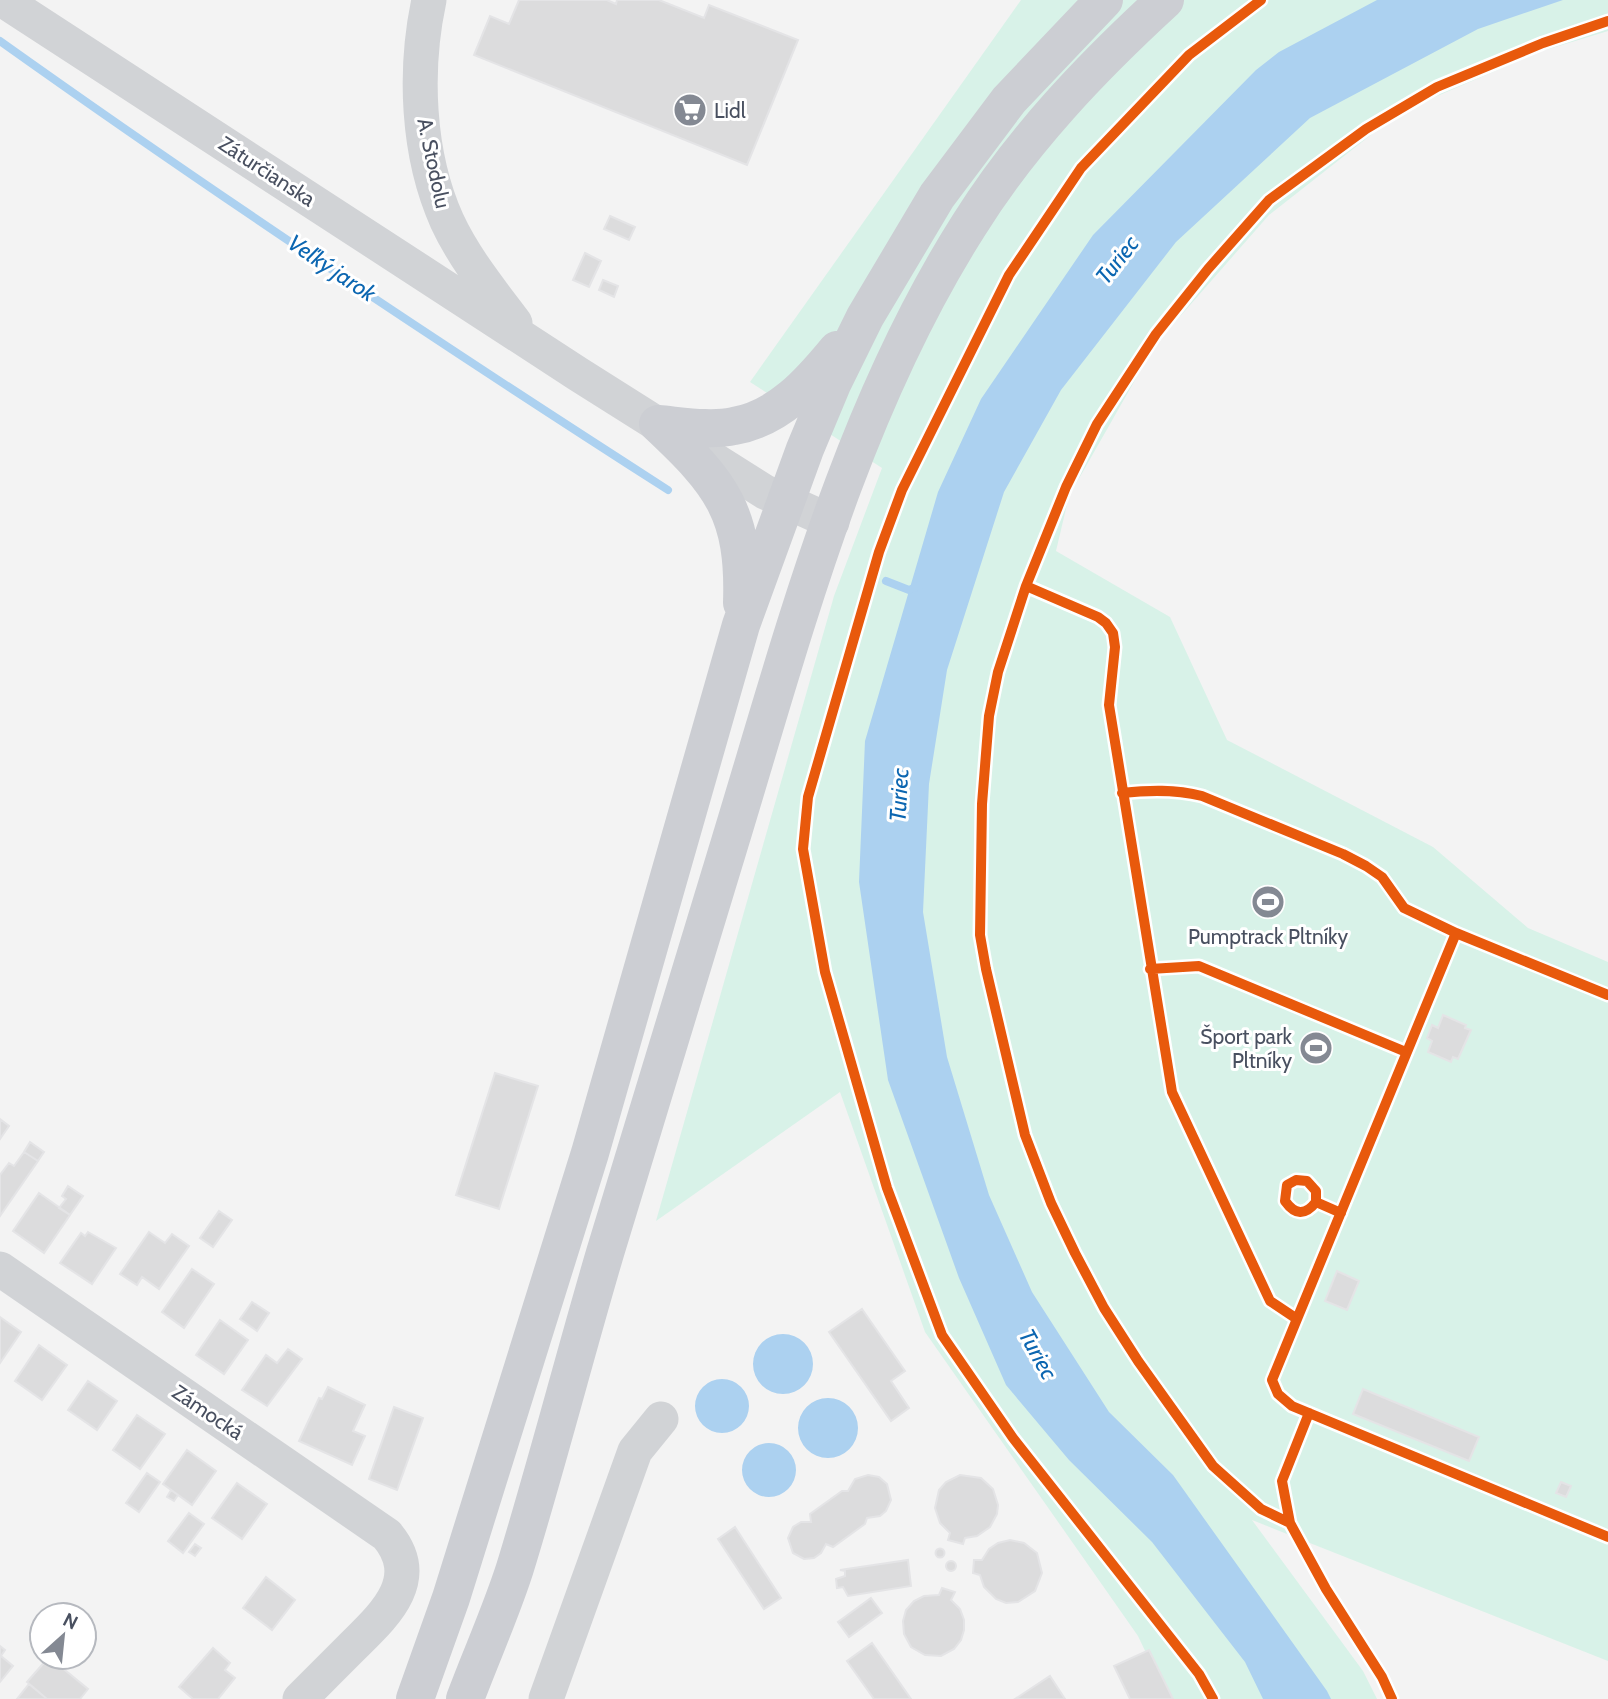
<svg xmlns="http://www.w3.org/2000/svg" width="1608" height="1699" font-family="Cabin,sans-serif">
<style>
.green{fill:#d8f2e8}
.water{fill:#acd1f0}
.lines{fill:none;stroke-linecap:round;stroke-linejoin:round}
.stream{stroke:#acd1f0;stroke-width:8}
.building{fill:#dcdcdd;stroke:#e4e4e6;stroke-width:2}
.minor{stroke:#d1d3d6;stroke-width:35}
.major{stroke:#ccced3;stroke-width:38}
.cycleway-casing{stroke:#fff;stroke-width:15}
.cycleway{stroke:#e8590c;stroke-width:10}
.labels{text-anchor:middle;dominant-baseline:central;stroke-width:6;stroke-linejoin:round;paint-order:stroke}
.poi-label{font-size:21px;fill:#495060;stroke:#fff;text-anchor:start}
.street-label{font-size:21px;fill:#495060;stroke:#fff}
.water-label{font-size:23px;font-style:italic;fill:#0b66b1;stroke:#fff}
</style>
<rect width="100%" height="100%" fill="#f3f3f3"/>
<!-- green -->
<path class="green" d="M 1021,0 L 1608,0 L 1608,31 L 1539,52 L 1435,97 L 1381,127 L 1269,215 L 1155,345 L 1069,496 L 1056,551 L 1170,617 L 1227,740 L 1433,847 L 1528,928 L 1608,962 L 1608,1661 L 1252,1520 L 1363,1671 L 1377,1699 L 1168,1699 L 1138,1636 L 925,1332 L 840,1092 L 656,1221 L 834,596 L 882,468 L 750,382 Z"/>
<!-- water -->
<path class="water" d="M 1377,0 L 1563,0 L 1478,29 L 1310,118 L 1176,242 L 1061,390 L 1004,492 L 947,670 L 929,784 L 923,912 L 947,1057 L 989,1195 L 1032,1292 L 1109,1412 L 1173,1475 L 1327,1691 L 1331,1699 L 1263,1699 L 1245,1662 L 1152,1542 L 1069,1460 L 1006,1385 L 959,1278 L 888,1080 L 859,882 L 865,741 L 938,492 L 981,399 L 1093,235 L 1256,70 L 1279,52 Z
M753 1364a30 30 0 1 1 60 0a30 30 0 1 1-60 0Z
M695 1406a27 27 0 1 1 54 0a27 27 0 1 1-54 0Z
M798 1428a30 30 0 1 1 60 0a30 30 0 1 1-60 0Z
M742 1470a27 27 0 1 1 54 0a27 27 0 1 1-54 0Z"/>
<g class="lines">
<!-- stream -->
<path class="stream" d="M 0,41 C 219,197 442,345 668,490
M 886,581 L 909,590 L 919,586"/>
</g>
<!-- building -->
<path class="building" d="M 519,0 L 607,0 L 616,4 L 617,0 L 659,0 L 704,18 L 709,5 L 798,40 L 747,165 L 474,55 L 490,16 L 509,24 Z
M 610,216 L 635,227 L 629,240 L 604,229 Z
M 585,253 L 601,261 L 589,287 L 573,280 Z
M 603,280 L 618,286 L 614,297 L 599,290 Z
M 1443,1015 L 1466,1025 L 1465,1028 L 1471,1030 L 1458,1059 L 1453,1057 L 1451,1062 L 1428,1052 L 1432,1041 L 1427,1038 L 1432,1025 L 1438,1028 Z
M 495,1073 L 538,1086 L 499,1209 L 456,1195 Z
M 0,1119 L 9,1126 L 0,1139 Z
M 30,1142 L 44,1152 L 38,1161 L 24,1152 Z
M 24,1152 L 38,1161 L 0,1216 L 0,1175 L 9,1163 L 14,1166 Z
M 68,1186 L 83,1196 L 70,1215 L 59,1208 L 66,1199 L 62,1196 Z
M 39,1193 L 70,1215 L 44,1253 L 13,1231 Z
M 219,1211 L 232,1220 L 213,1247 L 200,1238 Z
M 88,1232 L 116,1248 L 92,1284 L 60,1263 L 81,1233 L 85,1236 Z
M 149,1232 L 165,1243 L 172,1234 L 189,1246 L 159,1289 L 142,1277 L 137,1285 L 120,1274 Z
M 192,1269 L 214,1284 L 184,1328 L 162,1312 Z
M 1337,1271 L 1359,1281 L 1347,1310 L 1325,1301 Z
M 252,1302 L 269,1313 L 257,1331 L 240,1319 Z
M 862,1309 L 905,1371 L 891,1381 L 909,1408 L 891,1421 L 829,1332 Z
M 0,1317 L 21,1332 L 0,1363 Z
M 220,1320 L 248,1340 L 224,1374 L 196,1355 Z
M 39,1345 L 67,1365 L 42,1400 L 15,1381 Z
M 288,1349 L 302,1359 L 267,1406 L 242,1390 L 266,1355 L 277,1363 Z
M 88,1381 L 117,1401 L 97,1430 L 68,1410 Z
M 328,1387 L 365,1405 L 353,1431 L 365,1436 L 352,1465 L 299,1441 L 319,1398 L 322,1399 Z
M 1363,1389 L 1479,1437 L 1469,1461 L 1353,1414 Z
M 394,1407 L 423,1418 L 397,1490 L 369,1479 Z
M 137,1415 L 165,1434 L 140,1469 L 113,1450 Z
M 187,1450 L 216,1471 L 192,1505 L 163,1484 Z
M 147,1473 L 160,1482 L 139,1512 L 126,1503 Z
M 868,1475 L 879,1477 L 887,1484 L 891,1500 L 886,1511 L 880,1516 L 867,1518 L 865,1524 L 833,1547 L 826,1544 L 821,1553 L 814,1558 L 804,1559 L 793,1553 L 788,1538 L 793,1527 L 801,1522 L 811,1522 L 810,1514 L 842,1491 L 848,1491 L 855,1479 Z
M 960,1475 L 981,1478 L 993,1489 L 998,1505 L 997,1514 L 990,1527 L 977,1536 L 965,1538 L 963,1544 L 948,1540 L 950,1533 L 940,1523 L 935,1508 L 939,1490 L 946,1482 Z
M 1561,1482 L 1571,1486 L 1566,1497 L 1556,1493 Z
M 237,1483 L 267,1504 L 242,1539 L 212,1518 Z
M 171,1490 L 178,1495 L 174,1501 L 167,1497 Z
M 189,1513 L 204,1524 L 183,1553 L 168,1541 Z
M 735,1527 L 781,1598 L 764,1609 L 718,1539 Z
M 1010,1540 L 1024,1543 L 1037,1553 L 1042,1573 L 1035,1591 L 1018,1602 L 1006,1603 L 996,1599 L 984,1587 L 980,1575 L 973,1573 L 974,1560 L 982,1560 L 989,1549 L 998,1543 Z
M 195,1544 L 201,1548 L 195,1556 L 189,1552 Z
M935.5 1553a4.5 4.5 0 1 1 9 0a4.5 4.5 0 1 1-9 0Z
M 908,1560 L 911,1586 L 848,1596 L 843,1587 L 837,1588 L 836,1579 L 845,1576 L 845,1571 L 840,1570 Z
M946 1566a5 5 0 1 1 10 0a5 5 0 1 1-10 0Z
M 266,1577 L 295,1600 L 272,1630 L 243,1608 Z
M 942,1588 L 955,1592 L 951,1600 L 960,1609 L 964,1620 L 964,1630 L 961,1640 L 954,1649 L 941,1656 L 925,1655 L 911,1647 L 904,1634 L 903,1621 L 906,1610 L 914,1601 L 924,1596 L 939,1595 Z
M 871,1598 L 882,1613 L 849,1637 L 838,1622 Z
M 872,1643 L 911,1699 L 874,1699 L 847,1661 Z
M 0,1646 L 5,1650 L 1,1656 L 13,1666 L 0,1682 Z
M 213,1648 L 230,1663 L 225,1670 L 235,1678 L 218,1699 L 193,1699 L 179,1687 Z
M 1149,1650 L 1173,1699 L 1130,1699 L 1114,1666 Z
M 49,1657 L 88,1689 L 80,1699 L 47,1699 L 27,1682 Z
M 1050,1676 L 1065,1699 L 1015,1699 Z
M 29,1684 L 47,1699 L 17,1699 Z"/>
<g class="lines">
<!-- minor -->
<path class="minor" d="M 3,0 L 578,374 L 765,492 L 832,522
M 429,0 C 414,70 417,154 447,221 C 464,258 491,291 515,323
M 0,1269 L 387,1535 C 425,1581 382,1617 350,1649 C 333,1666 317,1682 300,1699
M 546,1699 L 635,1451 L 661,1419"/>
<!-- major -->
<path class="major" d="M 658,424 C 682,426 711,431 734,426 C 779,418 809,384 837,350
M 658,424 C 722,484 745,513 742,603
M 415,1699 L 451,1598 L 590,1153 L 741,625 L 805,449 L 833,382 L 865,317 L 937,196 L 1009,100 L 1104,0
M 465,1699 C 481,1656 501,1612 515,1568 C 547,1464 574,1358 605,1253 C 646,1116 689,979 730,842 C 794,632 850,412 969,225 C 1022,140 1092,67 1165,0"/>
<defs>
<path id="cycleway" d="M 1026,586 L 1098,617 L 1106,623 L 1113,633 L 1115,647 L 1109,705 L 1172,1092 L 1270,1301 L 1297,1319 L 1456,933 L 1404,908 L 1382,877 L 1366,866 L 1343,854 L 1202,796 C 1175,789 1149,790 1122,793
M 1456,933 L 1608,995
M 1150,969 L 1199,966 L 1406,1052
M 1316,1202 C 1305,1216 1295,1215 1285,1201 L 1287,1185 L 1296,1180 L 1307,1181 L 1316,1191 L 1316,1202 L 1341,1213
M 1297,1319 L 1272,1380 L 1278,1394 L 1292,1406 L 1608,1537
M 1309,1413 L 1282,1481 L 1290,1523 L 1326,1589 L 1382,1677 L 1392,1699
M 1290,1523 L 1261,1509 L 1213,1466 L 1138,1361 L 1104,1308 L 1075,1253 L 1051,1203 L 1025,1135 L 986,969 L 980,935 L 982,804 L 989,716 L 998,672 L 1026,586 L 1066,487 L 1097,424 L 1156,334 L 1208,269 L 1269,200 L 1366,129 L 1437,87 L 1543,43 L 1608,21
M 1213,1699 L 1199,1674 L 1013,1438 L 942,1335 L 887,1188 L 825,972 L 803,849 L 808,797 L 879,552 L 902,490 L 1009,275 L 1081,168 L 1189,55 L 1261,0"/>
</defs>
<!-- cycleway casing -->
<use href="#cycleway" class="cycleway-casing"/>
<!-- cycleway -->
<use href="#cycleway" class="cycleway"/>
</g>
<!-- icons -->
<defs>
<symbol id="supermarket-disc" viewBox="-11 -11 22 22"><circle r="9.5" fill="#848993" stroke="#fff"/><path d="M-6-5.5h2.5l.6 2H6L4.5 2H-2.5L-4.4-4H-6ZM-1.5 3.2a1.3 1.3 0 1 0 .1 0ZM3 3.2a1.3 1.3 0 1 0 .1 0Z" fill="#fff"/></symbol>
<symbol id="stadium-disc" viewBox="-11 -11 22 22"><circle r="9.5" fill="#848993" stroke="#fff"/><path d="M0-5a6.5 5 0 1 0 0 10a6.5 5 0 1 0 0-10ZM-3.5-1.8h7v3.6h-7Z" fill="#fff"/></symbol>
</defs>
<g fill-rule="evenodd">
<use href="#supermarket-disc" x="671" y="91" width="38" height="38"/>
<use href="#stadium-disc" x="1249" y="883" width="38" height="38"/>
<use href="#stadium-disc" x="1297" y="1029" width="38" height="38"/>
</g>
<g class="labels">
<!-- poi labels -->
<g class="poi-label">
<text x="714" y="110">Lidl</text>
<text x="1268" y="936" text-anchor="middle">Pumptrack Pltníky</text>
<text x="1292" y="1036" text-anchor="end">Šport park<tspan x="1292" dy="24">Pltníky</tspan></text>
</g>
<!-- street labels -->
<g class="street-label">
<text transform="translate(434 163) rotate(78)">A. Stodolu</text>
<text transform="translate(267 171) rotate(33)">Záturčianska</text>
<text transform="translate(208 1412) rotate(34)">Zámocká</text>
</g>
<!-- water labels -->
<g class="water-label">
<text transform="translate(1117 260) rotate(-52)">Turiec</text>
<text transform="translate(332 268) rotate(34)">Veľký jarok</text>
<text transform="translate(899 795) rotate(-87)">Turiec</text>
<text transform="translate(1038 1354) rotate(61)">Turiec</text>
</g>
</g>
<!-- north arrow -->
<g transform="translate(63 1636) rotate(27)"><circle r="33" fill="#ffffff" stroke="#b6b9bf" stroke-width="2"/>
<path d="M0-5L12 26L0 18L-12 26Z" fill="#848993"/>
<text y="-10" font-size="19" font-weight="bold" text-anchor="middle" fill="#495060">N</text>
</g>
</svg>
